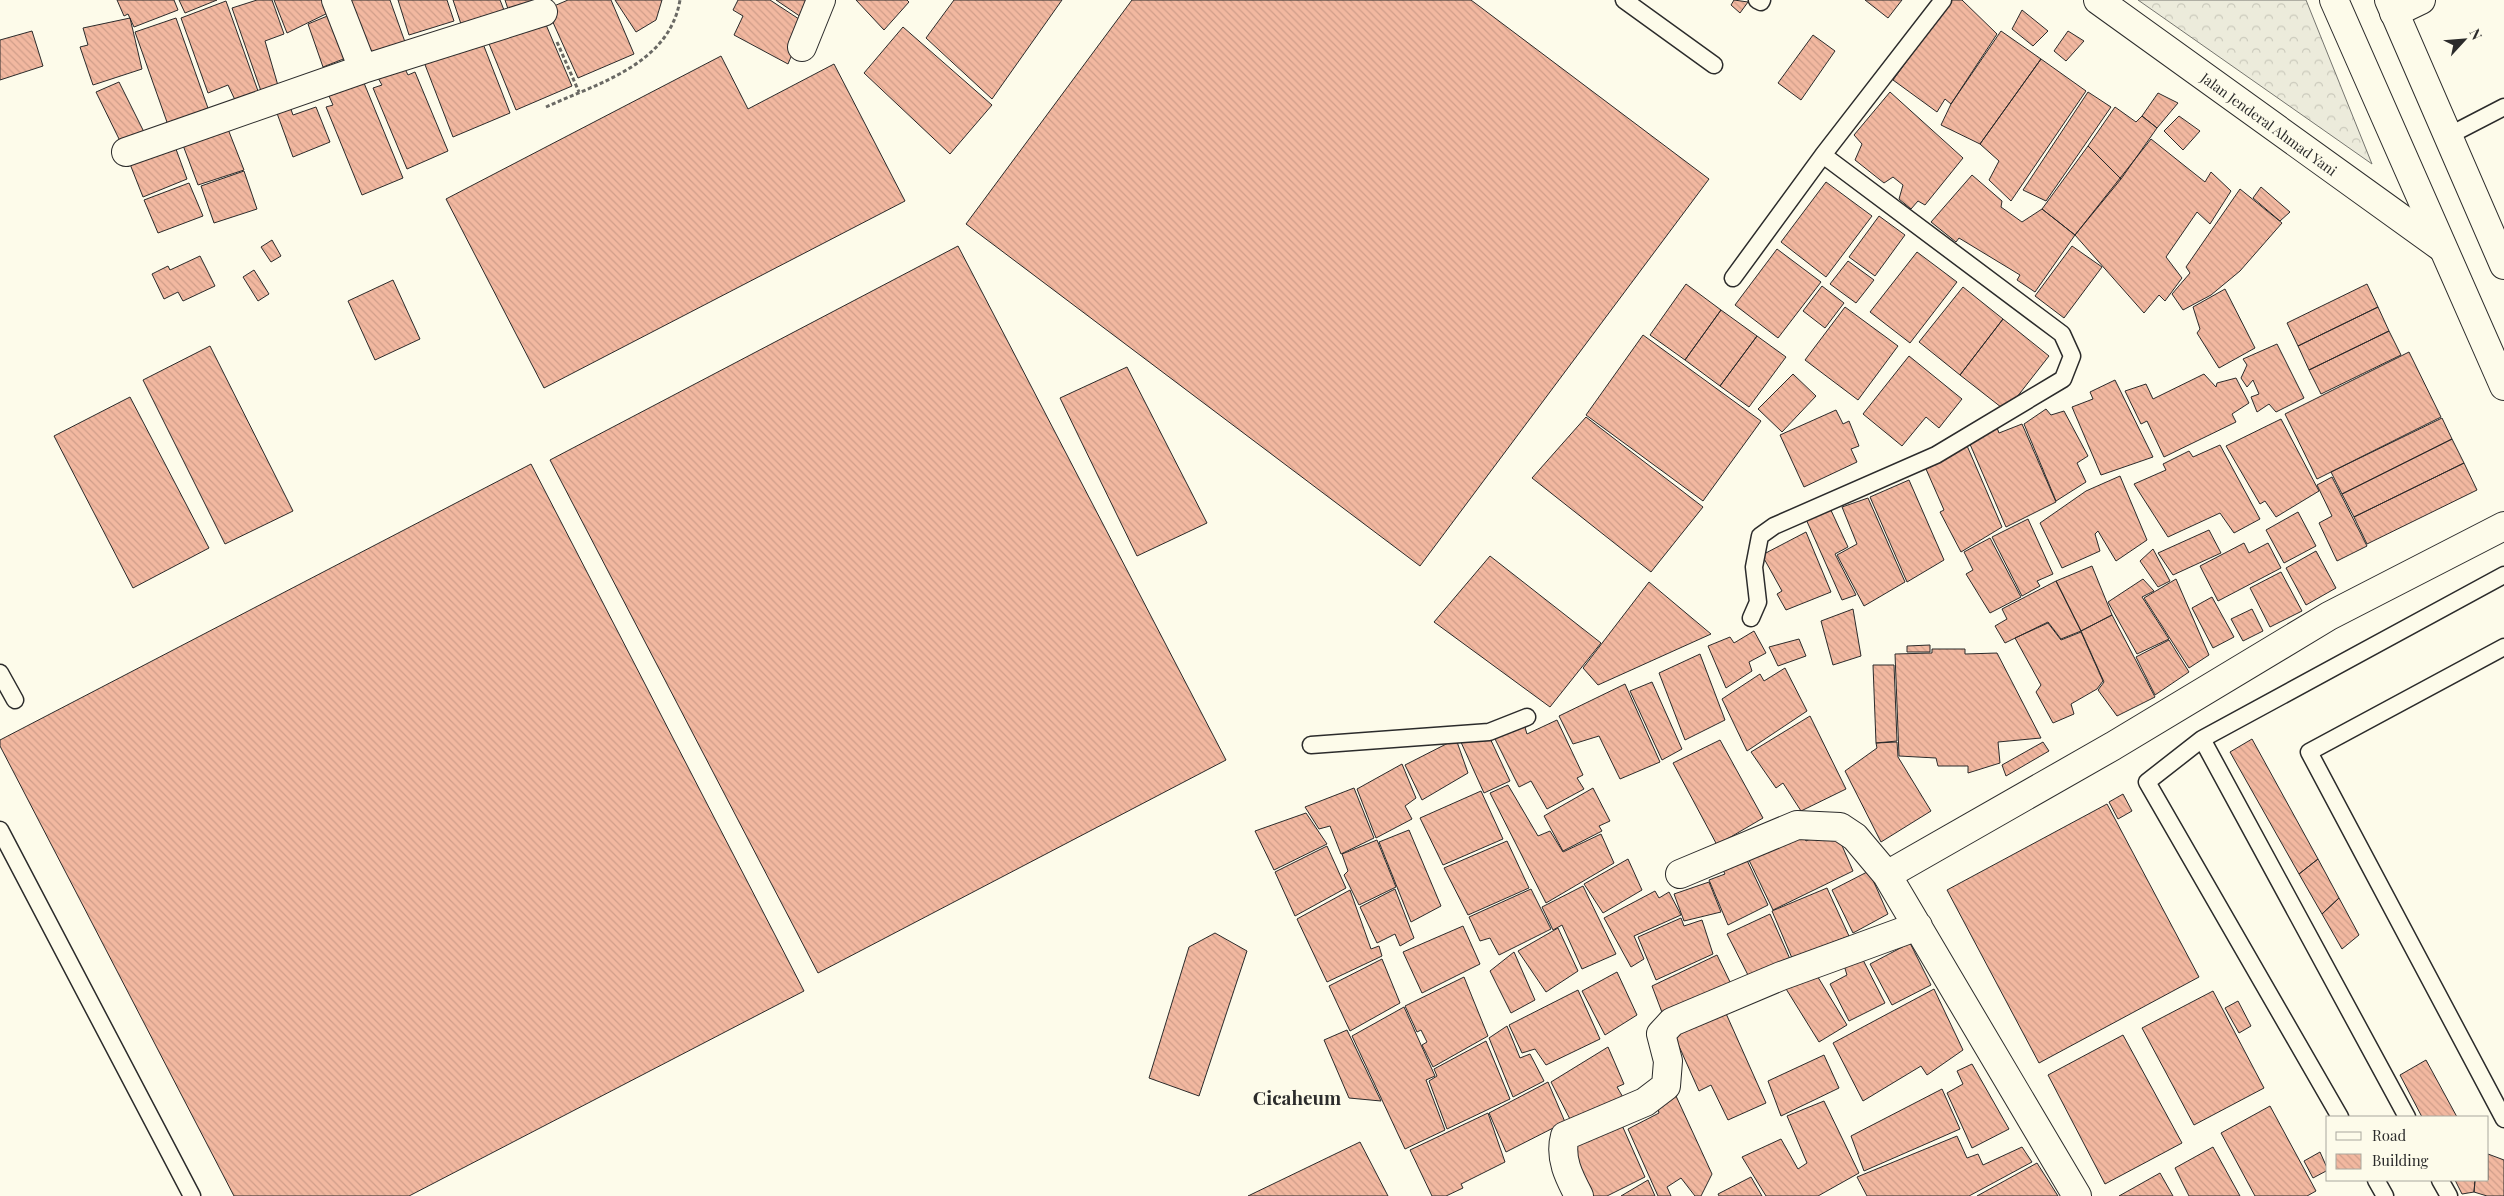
<svg xmlns="http://www.w3.org/2000/svg" width="2504" height="1196" font-family="'Playfair Display',serif">
<style>
.forest{fill:url(#forest-crowns);stroke:#74746e}
.building{fill:url(#building-back-hatch);stroke:#2b2b2b}
.lines{fill:none;stroke-linecap:round;stroke-linejoin:round}
.lane-casing{stroke:#2b2b2b;stroke-width:19}
.street-casing{stroke:#2b2b2b;stroke-width:30}
.primary-casing{stroke:#2b2b2b;stroke-width:30}
.highway-casing{stroke:#2b2b2b;stroke-width:30}
.path{stroke:#6a6964;stroke-width:3;stroke-dasharray:4 2.5;stroke-linecap:butt}
.lane{stroke:#fdfbea;stroke-width:16}
.street{stroke:#fdfbea;stroke-width:28}
.primary{stroke:#fdfbea;stroke-width:28}
.highway{stroke:#fdfbea;stroke-width:28}
.labels{text-anchor:middle;dominant-baseline:central;stroke-width:4;stroke-linejoin:round;paint-order:stroke}
.street-label{font-size:14px;fill:#2b2b2b;stroke:#fdfbea}
.district-label{font-size:19px;font-weight:bold;fill:#2b2b2b;stroke:#fdfbea}
</style>
<defs>
<pattern id="forest-crowns" width="20" height="18" patternUnits="userSpaceOnUse" patternTransform="scale(1.25)"><rect width="20" height="18" fill="#ecebdb"/><path d="M2 6a3 3 0 1 1 6 0M12 15a3 3 0 1 1 6 0" fill="none" stroke="#cbcabc"/></pattern>
<pattern id="building-back-hatch" width="6" height="6" patternUnits="userSpaceOnUse" patternTransform="scale(1.25)"><rect width="6" height="6" fill="#f2b8a0"/><path d="M-1 5l2 2M0 0l6 6M5-1l2 2" fill="none" stroke="#d09e8a"/></pattern>
</defs>
<rect width="100%" height="100%" fill="#fdfbea"/>
<!-- forest -->
<path class="forest" d="M 2138,0 L 2306,0 L 2372,164 Z"/>
<!-- building -->
<path class="building" d="M 117,0 L 174,0 L 178,10 L 134,27 L 128,14 L 124,16 Z
M 179,0 L 217,0 L 185,13 Z
M 257,0 L 272,0 L 284,34 L 265,41 L 279,89 L 262,94 L 232,8 Z
M 274,0 L 330,0 L 334,10 L 287,33 Z
M 347,0 L 390,0 L 405,42 L 367,55 Z
M 398,0 L 447,0 L 454,21 L 409,35 Z
M 453,0 L 500,0 L 504,10 L 461,24 Z
M 505,0 L 537,0 L 508,9 Z
M 568,0 L 611,0 L 634,54 L 578,78 L 547,9 Z
M 615,0 L 662,0 L 656,20 L 636,32 Z
M 738,0 L 770,0 L 805,23 L 788,64 L 734,35 L 743,16 L 733,10 Z
M 776,0 L 810,0 L 801,17 Z
M 856,0 L 907,0 L 909,2 L 884,30 Z
M 954,0 L 1062,0 L 992,99 L 926,38 Z
M 1132,0 L 1471,0 L 1709,179 L 1420,566 L 966,224 Z
M 1734,0 L 1748,2 L 1740,13 L 1731,5 Z
M 1865,0 L 1902,0 L 1888,18 Z
M 1951,0 L 1962,0 L 1997,34 L 1951,104 L 1945,99 L 1937,112 L 1893,80 Z
M 226,1 L 258,91 L 235,100 L 228,85 L 208,93 L 181,18 Z
M 2022,10 L 2048,31 L 2033,46 L 2012,29 Z
M 337,12 L 351,56 L 323,67 L 308,24 Z
M 130,18 L 142,69 L 93,85 L 80,47 L 88,45 L 83,28 Z
M 176,18 L 209,111 L 168,125 L 135,32 Z
M 544,20 L 572,86 L 516,110 L 485,34 Z
M 903,27 L 992,105 L 950,154 L 864,73 Z
M 32,31 L 43,66 L 0,80 L 0,40 Z
M 2001,31 L 2041,59 L 1980,144 L 1941,125 L 1951,104 Z
M 2068,31 L 2084,41 L 2066,61 L 2054,51 Z
M 1813,35 L 1835,51 L 1801,100 L 1778,83 Z
M 480,36 L 510,113 L 453,137 L 422,57 Z
M 721,56 L 748,109 L 834,64 L 905,201 L 544,388 L 446,199 Z
M 2041,59 L 2086,91 L 2011,201 L 1989,180 L 1999,161 L 1980,144 Z
M 404,67 L 408,75 L 415,72 L 448,151 L 407,169 L 373,88 L 382,85 L 378,78 Z
M 119,82 L 144,132 L 121,143 L 96,92 Z
M 364,83 L 403,178 L 362,195 L 326,107 L 333,105 L 329,96 Z
M 1890,92 L 1963,158 L 1925,205 L 1918,201 L 1911,209 L 1899,199 L 1903,185 L 1893,177 L 1884,183 L 1855,160 L 1862,144 L 1854,135 Z
M 2088,92 L 2111,107 L 2046,201 L 2023,190 Z
M 2158,93 L 2178,103 L 2157,128 L 2142,116 Z
M 288,101 L 293,115 L 316,107 L 330,142 L 293,157 L 274,105 Z
M 2115,107 L 2136,122 L 2142,116 L 2157,128 L 2121,179 L 2088,146 Z
M 2179,116 L 2200,131 L 2183,150 L 2164,131 Z
M 226,124 L 244,170 L 198,185 L 181,140 Z
M 2151,139 L 2205,182 L 2211,172 L 2231,191 L 2210,224 L 2197,212 L 2166,257 L 2182,278 L 2165,301 L 2159,295 L 2144,313 L 2075,235 Z
M 173,141 L 187,179 L 143,197 L 128,159 Z
M 2088,146 L 2121,179 L 2075,235 L 2042,209 Z
M 244,171 L 257,209 L 214,223 L 201,186 Z
M 1972,175 L 2002,201 L 2001,207 L 2022,222 L 2042,209 L 2075,235 L 2035,292 L 2017,280 L 2020,275 L 1959,238 L 1956,242 L 1931,222 Z
M 1826,182 L 1872,216 L 1826,277 L 1781,242 Z
M 189,183 L 203,216 L 158,233 L 144,200 Z
M 2261,187 L 2290,212 L 2280,221 L 2253,198 Z
M 2240,189 L 2282,223 L 2240,271 L 2211,295 L 2183,310 L 2172,294 L 2190,273 L 2186,267 Z
M 1879,216 L 1905,235 L 1875,276 L 1849,257 Z
M 272,240 L 281,256 L 271,262 L 261,247 Z
M 958,246 L 1226,760 L 818,973 L 550,460 Z
M 2072,246 L 2102,267 L 2064,318 L 2035,296 Z
M 1777,249 L 1821,282 L 1778,338 L 1735,305 Z
M 1917,252 L 1957,282 L 1910,343 L 1870,312 Z
M 200,256 L 215,286 L 183,301 L 178,292 L 164,299 L 152,274 L 168,266 L 170,270 Z
M 1848,261 L 1874,280 L 1856,303 L 1830,284 Z
M 254,270 L 269,294 L 258,301 L 243,277 Z
M 393,280 L 420,339 L 375,360 L 348,301 Z
M 1686,284 L 1721,310 L 1685,360 L 1650,335 Z
M 2367,284 L 2378,307 L 2298,346 L 2287,323 Z
M 1822,286 L 1844,303 L 1825,328 L 1803,311 Z
M 1963,287 L 2003,319 L 1960,375 L 1919,342 Z
M 2225,289 L 2255,348 L 2219,368 L 2197,333 L 2200,329 L 2193,307 Z
M 1845,307 L 1898,346 L 1858,400 L 1805,360 Z
M 2378,307 L 2389,331 L 2309,370 L 2298,346 Z
M 1721,310 L 1757,336 L 1720,386 L 1685,360 Z
M 2003,319 L 2049,356 L 2006,411 L 1960,375 Z
M 2389,331 L 2401,355 L 2321,394 L 2309,370 Z
M 1643,335 L 1761,421 L 1703,501 L 1586,415 Z
M 1757,336 L 1786,357 L 1749,407 L 1720,386 Z
M 2277,344 L 2304,398 L 2276,412 L 2269,404 L 2257,412 L 2251,397 L 2259,394 L 2253,380 L 2247,387 L 2241,378 L 2247,365 L 2243,359 Z
M 210,346 L 293,511 L 225,544 L 143,380 Z
M 2409,352 L 2441,417 L 2317,479 L 2285,414 Z
M 1909,356 L 1962,399 L 1939,428 L 1926,417 L 1902,446 L 1863,414 Z
M 1127,367 L 1207,523 L 1137,556 L 1060,398 Z
M 1793,374 L 1816,396 L 1782,432 L 1758,409 Z
M 2204,374 L 2216,387 L 2217,383 L 2236,378 L 2249,403 L 2232,414 L 2236,422 L 2164,457 L 2147,421 L 2141,424 L 2125,391 L 2146,384 L 2153,399 Z
M 2115,380 L 2153,457 L 2101,475 L 2072,407 L 2093,399 L 2090,392 Z
M 130,397 L 209,548 L 133,588 L 54,436 Z
M 2046,409 L 2051,415 L 2064,411 L 2088,456 L 2077,463 L 2086,482 L 2056,501 L 2024,424 Z
M 1836,410 L 1843,424 L 1849,421 L 1859,446 L 1851,449 L 1857,462 L 1804,487 L 1780,435 Z
M 1586,417 L 1703,507 L 1651,572 L 1532,478 Z
M 2442,418 L 2452,439 L 2342,494 L 2331,472 Z
M 2281,419 L 2319,491 L 2276,517 L 2265,501 L 2260,504 L 2226,446 Z
M 2022,424 L 2056,502 L 2006,527 L 1969,442 L 1996,425 L 1999,433 Z
M 2452,439 L 2464,463 L 2354,517 L 2342,494 Z
M 1965,441 L 2002,527 L 1961,552 L 1940,512 L 1944,510 L 1926,469 L 1940,462 L 1939,458 Z
M 2220,445 L 2260,519 L 2234,533 L 2220,513 L 2168,537 L 2134,484 L 2166,470 L 2163,464 L 2189,451 L 2193,457 Z
M 2464,463 L 2477,490 L 2367,544 L 2354,517 Z
M 531,464 L 804,991 L 409,1196 L 234,1196 L 0,746 L 0,740 Z
M 2120,476 L 2147,540 L 2116,561 L 2098,531 L 2095,534 L 2100,551 L 2062,568 L 2040,523 L 2086,491 Z
M 2332,477 L 2367,546 L 2337,561 L 2319,523 L 2332,516 L 2317,485 Z
M 1909,480 L 1944,560 L 1907,582 L 1870,497 Z
M 1868,498 L 1905,582 L 1864,606 L 1837,555 L 1857,544 L 1842,507 Z
M 1829,506 L 1848,547 L 1835,554 L 1856,595 L 1842,600 L 1805,517 Z
M 2298,512 L 2316,546 L 2284,563 L 2266,530 Z
M 2028,519 L 2053,574 L 2037,581 L 2040,586 L 2022,596 L 1992,537 Z
M 2209,530 L 2221,553 L 2173,575 L 2158,553 Z
M 1806,532 L 1831,592 L 1786,610 L 1777,594 L 1782,591 L 1762,555 Z
M 1990,538 L 2021,597 L 1990,613 L 1966,574 L 1973,570 L 1964,552 Z
M 2244,543 L 2249,553 L 2268,543 L 2281,568 L 2218,601 L 2200,566 Z
M 2153,549 L 2170,581 L 2158,587 L 2140,561 Z
M 2316,551 L 2336,588 L 2306,605 L 2286,568 Z
M 1490,556 L 1601,643 L 1550,707 L 1434,622 Z
M 2092,566 L 2112,615 L 2081,631 L 2056,581 Z
M 2281,572 L 2302,611 L 2270,627 L 2250,588 Z
M 2143,579 L 2154,591 L 2142,597 L 2169,639 L 2137,654 L 2108,602 Z
M 2176,579 L 2209,655 L 2189,668 L 2144,598 Z
M 2056,581 L 2081,631 L 2061,639 L 2048,622 L 2005,643 L 1995,626 L 2007,619 L 2002,609 Z
M 1649,582 L 1711,634 L 1598,685 L 1583,668 Z
M 2212,597 L 2234,637 L 2213,648 L 2192,608 Z
M 1853,609 L 1861,656 L 1833,665 L 1821,621 Z
M 2252,609 L 2263,631 L 2243,641 L 2231,619 Z
M 2112,615 L 2155,697 L 2117,716 L 2098,690 L 2104,682 L 2081,631 Z
M 2048,623 L 2061,640 L 2081,632 L 2103,681 L 2097,689 L 2071,704 L 2074,714 L 2053,723 L 2036,692 L 2041,685 L 2015,638 Z
M 1754,631 L 1766,653 L 1749,662 L 1752,671 L 1726,688 L 1708,646 L 1730,637 L 1734,643 Z
M 1799,639 L 1806,656 L 1778,666 L 1769,647 Z
M 2169,640 L 2189,672 L 2155,695 L 2136,657 Z
M 1930,645 L 1930,652 L 1907,652 L 1907,646 Z
M 1932,649 L 1965,649 L 1965,654 L 1997,653 L 2041,738 L 1998,742 L 2000,763 L 1968,773 L 1968,766 L 1938,766 L 1936,758 L 1899,756 L 1895,654 L 1932,653 Z
M 1700,654 L 1725,720 L 1685,740 L 1659,673 Z
M 1873,665 L 1894,665 L 1897,741 L 1876,743 Z
M 1785,668 L 1807,711 L 1747,751 L 1722,699 L 1760,674 L 1764,681 Z
M 1652,682 L 1682,749 L 1662,760 L 1630,691 Z
M 1625,684 L 1660,762 L 1620,779 L 1599,736 L 1573,744 L 1559,716 Z
M 1810,716 L 1846,789 L 1801,811 L 1783,783 L 1776,788 L 1751,752 Z
M 1557,720 L 1583,775 L 1577,778 L 1584,789 L 1547,809 L 1531,781 L 1519,787 L 1494,737 L 1524,724 L 1527,734 Z
M 1488,734 L 1510,781 L 1484,793 L 1460,740 Z
M 1456,739 L 1468,773 L 1422,800 L 1405,765 Z
M 2252,739 L 2318,859 L 2299,874 L 2230,752 Z
M 1720,740 L 1763,818 L 1717,845 L 1673,763 Z
M 1897,742 L 1898,757 L 1931,811 L 1881,842 L 1845,771 L 1877,748 L 1876,743 Z
M 2043,742 L 2049,751 L 2006,776 L 2002,765 Z
M 1402,764 L 1416,798 L 1405,806 L 1412,819 L 1376,838 L 1357,789 Z
M 1508,785 L 1538,836 L 1550,831 L 1563,852 L 1601,834 L 1614,863 L 1546,903 L 1490,793 Z
M 1354,788 L 1374,838 L 1341,854 L 1330,826 L 1319,829 L 1305,807 Z
M 1593,788 L 1610,821 L 1599,826 L 1602,831 L 1563,851 L 1544,816 Z
M 1481,791 L 1503,839 L 1443,865 L 1420,818 Z
M 2123,794 L 2132,811 L 2118,819 L 2109,802 Z
M 2107,804 L 2199,977 L 2039,1063 L 1947,890 Z
M 1306,813 L 1327,844 L 1274,870 L 1255,831 Z
M 1834,827 L 1853,871 L 1773,910 L 1748,858 L 1801,831 L 1806,841 Z
M 1409,830 L 1441,906 L 1411,922 L 1379,842 Z
M 1377,840 L 1396,887 L 1359,905 L 1344,875 L 1348,871 L 1342,854 Z
M 1507,841 L 1529,888 L 1468,915 L 1444,868 Z
M 1327,846 L 1346,888 L 1295,916 L 1275,872 Z
M 1746,858 L 1768,905 L 1728,925 L 1709,880 L 1725,874 L 1723,870 Z
M 1628,859 L 1642,890 L 1603,913 L 1584,884 Z
M 2318,859 L 2339,898 L 2322,914 L 2299,874 Z
M 1869,871 L 1888,914 L 1853,933 L 1832,890 Z
M 1709,882 L 1721,912 L 1684,921 L 1674,894 Z
M 1583,886 L 1616,954 L 1582,969 L 1562,925 L 1553,930 L 1542,907 Z
M 1827,888 L 1849,936 L 1792,958 L 1772,911 Z
M 1395,889 L 1414,938 L 1400,946 L 1395,934 L 1377,943 L 1360,907 Z
M 1531,889 L 1551,929 L 1499,955 L 1490,938 L 1480,941 L 1469,917 Z
M 1350,890 L 1371,949 L 1379,946 L 1382,956 L 1327,982 L 1297,919 Z
M 1655,891 L 1659,898 L 1669,892 L 1681,915 L 1634,936 L 1644,959 L 1631,967 L 1604,918 Z
M 2339,898 L 2359,935 L 2342,949 L 2322,914 Z
M 1770,914 L 1790,959 L 1749,977 L 1727,934 Z
M 1681,918 L 1684,926 L 1702,920 L 1713,954 L 1656,980 L 1638,937 Z
M 1463,926 L 1480,964 L 1422,993 L 1403,952 Z
M 1558,928 L 1578,971 L 1546,992 L 1518,951 Z
M 1215,933 L 1247,951 L 1199,1096 L 1149,1078 L 1189,947 Z
M 1910,943 L 1931,985 L 1892,1005 L 1870,964 Z
M 1514,952 L 1535,1000 L 1511,1013 L 1490,971 Z
M 1860,954 L 1885,1003 L 1849,1021 L 1830,984 L 1847,975 L 1843,962 Z
M 1717,955 L 1731,984 L 1663,1015 L 1652,986 Z
M 1382,959 L 1400,1003 L 1350,1031 L 1329,986 Z
M 1813,969 L 1847,1025 L 1819,1042 L 1783,984 Z
M 1617,972 L 1637,1015 L 1605,1035 L 1582,991 Z
M 1464,977 L 1488,1036 L 1433,1067 L 1422,1045 L 1427,1042 L 1421,1030 L 1417,1032 L 1405,1006 Z
M 1934,989 L 1963,1050 L 1927,1075 L 1921,1066 L 1863,1101 L 1833,1043 Z
M 1578,990 L 1600,1039 L 1546,1065 L 1535,1049 L 1522,1053 L 1509,1025 Z
M 2213,991 L 2264,1088 L 2194,1125 L 2142,1028 Z
M 2238,1001 L 2251,1026 L 2239,1033 L 2225,1008 Z
M 1404,1007 L 1435,1076 L 1426,1080 L 1445,1130 L 1405,1149 L 1352,1036 Z
M 1724,1009 L 1766,1103 L 1728,1120 L 1711,1085 L 1699,1091 L 1674,1035 Z
M 1507,1026 L 1520,1058 L 1530,1054 L 1544,1081 L 1513,1097 L 1489,1038 Z
M 1347,1030 L 1381,1101 L 1349,1098 L 1324,1040 Z
M 2123,1035 L 2182,1143 L 2105,1184 L 2048,1075 Z
M 1486,1041 L 1510,1099 L 1447,1129 L 1429,1081 L 1437,1076 L 1434,1069 Z
M 1608,1047 L 1624,1084 L 1617,1087 L 1624,1099 L 1573,1125 L 1551,1082 Z
M 1824,1055 L 1839,1088 L 1781,1116 L 1768,1081 Z
M 2426,1060 L 2457,1117 L 2422,1117 L 2400,1075 Z
M 1972,1064 L 2009,1129 L 1972,1148 L 1947,1093 L 1963,1084 L 1957,1071 Z
M 1548,1082 L 1565,1122 L 1506,1152 L 1489,1113 Z
M 1942,1089 L 1960,1129 L 1864,1171 L 1851,1136 Z
M 1676,1096 L 1712,1174 L 1701,1196 L 1695,1196 L 1681,1178 L 1667,1187 L 1671,1196 L 1658,1196 L 1628,1129 L 1659,1113 L 1657,1106 Z
M 1824,1101 L 1859,1173 L 1818,1196 L 1766,1196 L 1742,1157 L 1781,1139 L 1798,1169 L 1807,1163 L 1787,1116 Z
M 2270,1106 L 2316,1191 L 2307,1196 L 2255,1196 L 2221,1133 Z
M 1488,1113 L 1505,1162 L 1461,1184 L 1463,1188 L 1446,1196 L 1432,1196 L 1410,1150 Z
M 1621,1123 L 1645,1177 L 1607,1196 L 1584,1196 L 1563,1151 L 1583,1136 L 1588,1142 Z
M 1957,1136 L 1967,1158 L 1978,1154 L 1983,1165 L 2022,1147 L 2032,1162 L 1969,1196 L 1867,1196 L 1857,1177 Z
M 1360,1142 L 1388,1196 L 1248,1196 Z
M 2213,1147 L 2240,1196 L 2189,1196 L 2175,1168 Z
M 2320,1152 L 2328,1170 L 2313,1178 L 2304,1161 Z
M 2488,1154 L 2504,1160 L 2504,1196 L 2487,1196 L 2474,1192 L 2475,1180 L 2488,1180 Z
M 2037,1163 L 2058,1196 L 1977,1196 Z
M 2160,1173 L 2173,1196 L 2119,1196 Z
M 1751,1177 L 1762,1196 L 1719,1196 L 1718,1194 Z
M 1648,1180 L 1655,1196 L 1621,1196 Z
M 2455,1180 L 2475,1180 L 2474,1192 L 2462,1194 Z"/>
<g class="lines">
<defs>
<path id="lane" d="M 1624,0 L 1714,65
M 1757,0 L 1761,2 L 1762,0
M 2448,136 L 2504,107
M 1733,278 L 1823,155 L 1943,0
M 1751,618 L 1758,602 L 1754,567 L 1760,536 L 1774,526 L 1936,455 L 2063,379 L 2072,356 L 2062,334 L 1823,155
M 2504,647 L 2309,752 L 2504,1119
M 0,673 L 15,700
M 2202,739 L 2147,782 L 2340,1117
M 1311,745 L 1489,732 L 1527,717
M 0,830 L 192,1196
M 2407,1117 L 2202,739 L 2504,575
M 2376,1180 L 2385,1196
M 2440,1180 L 2449,1196"/>
<path id="street" d="M 336,0 L 363,69
M 2394,13 L 2421,0
M 802,47 L 821,0
M 126,152 L 363,69 L 543,12
M 1680,874 L 1797,825 L 1840,827 L 1855,837 L 1887,875 L 2077,1196
M 1887,875 L 2113,746 L 2329,616 L 2504,526
M 1579,1196 C 1569,1177 1559,1158 1565,1136 L 1645,1102 L 1666,1086 L 1668,1061 L 1661,1034 L 1672,1022 L 1781,976 L 1918,926"/>
<path id="primary" d="M 2098,0 L 2441,247"/>
<path id="highway" d="M 2334,0 L 2504,386
M 2389,0 L 2504,265"/>
</defs>
<!-- lane casing -->
<use href="#lane" class="lane-casing"/>
<!-- street casing -->
<use href="#street" class="street-casing"/>
<!-- primary casing -->
<use href="#primary" class="primary-casing"/>
<!-- highway casing -->
<use href="#highway" class="highway-casing"/>
<!-- path -->
<path class="path" d="M 557,42 L 579,92
M 546,107 C 598,83 669,65 680,0"/>
<!-- lane -->
<use href="#lane" class="lane"/>
<!-- street -->
<use href="#street" class="street"/>
<!-- primary -->
<use href="#primary" class="primary"/>
<!-- highway -->
<use href="#highway" class="highway"/>
</g>
<g class="labels">
<!-- street labels -->
<g class="street-label">
<text transform="translate(2269 124) rotate(36)">Jalan Jenderal Ahmad Yani</text>
</g>
<!-- district labels -->
<g class="district-label">
<text x="1297" y="1097">Cicaheum</text>
</g>
</g>
<!-- legend -->
<rect x="2326" y="1116" width="162" height="65" fill="#fdfbea" stroke="#a9a89e"/>
<rect x="2336" y="1132" width="25" height="8" fill="#fdfbea" stroke="#a9a89e"/>
<text x="2372" y="1141" font-size="15" fill="#2b2b2b">Road</text>
<rect x="2336" y="1154" width="25" height="15" fill="url(#building-back-hatch)" stroke="#a9a89e"/>
<text x="2372" y="1166" font-size="15" fill="#2b2b2b">Building</text>
<!-- north arrow -->
<g transform="translate(2464 40) rotate(64)" stroke="#fdfbea" stroke-width="4" paint-order="stroke">
<path d="M0-4L9 19L0 12L-9 19Z" fill="#2b2b2b"/>
<text y="-8" font-size="14" font-weight="bold" text-anchor="middle" fill="#2b2b2b">N</text>
</g>
</svg>
